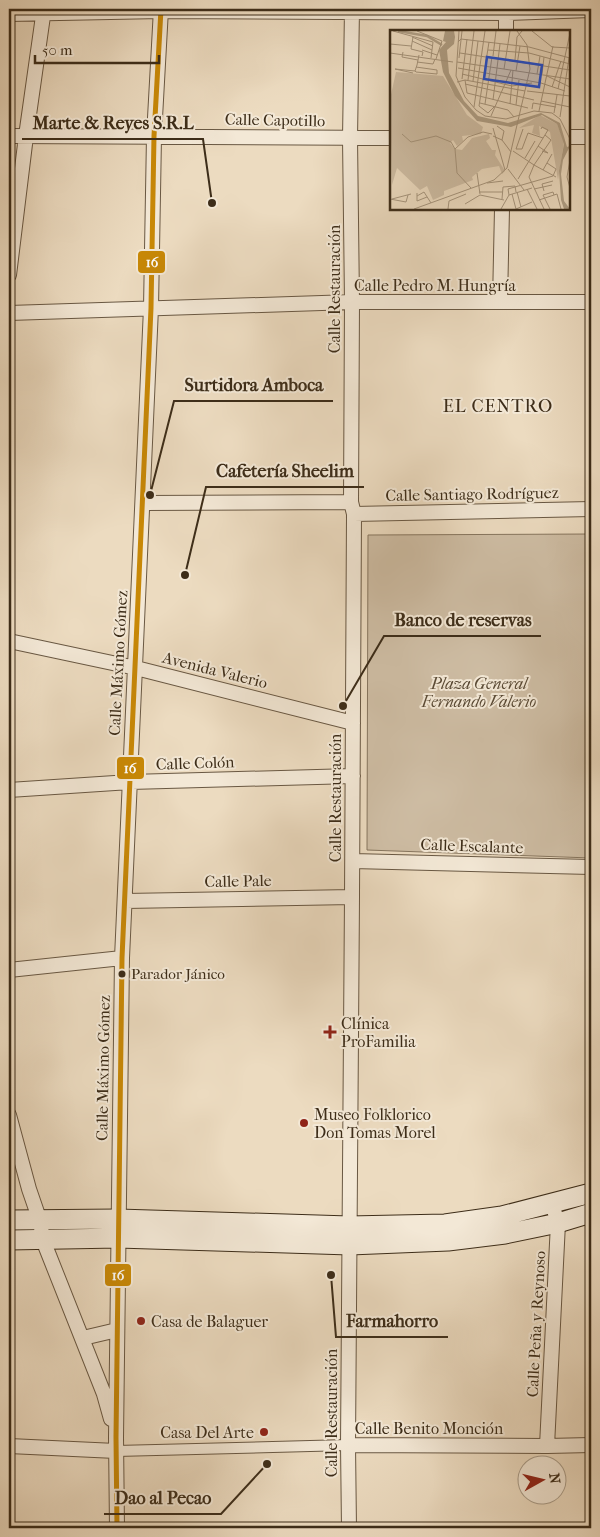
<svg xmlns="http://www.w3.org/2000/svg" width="600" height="1537" font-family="'IM FELL French Canon',serif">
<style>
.green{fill:#cebda4;stroke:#86755e}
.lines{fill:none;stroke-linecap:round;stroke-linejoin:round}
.pedestrian-casing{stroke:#695843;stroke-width:12}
.minor-casing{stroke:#695843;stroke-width:16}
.secondary-casing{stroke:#3d2d19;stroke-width:21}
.pedestrian{stroke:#f3e8d6;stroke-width:10}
.minor{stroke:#f3e8d6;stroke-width:14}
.secondary{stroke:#f3e8d6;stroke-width:19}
.bus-1-casing{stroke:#f3e8d6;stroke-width:9}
.bus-1{stroke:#c88806;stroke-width:5}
.bus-dot{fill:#3d2d19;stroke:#f3e8d6;stroke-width:2}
.poi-dot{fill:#8f2418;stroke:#f3e8d6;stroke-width:2}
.labels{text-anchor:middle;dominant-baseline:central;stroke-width:4;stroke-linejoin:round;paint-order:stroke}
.bus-label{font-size:15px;fill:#3d2d19;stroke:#f3e8d6;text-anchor:start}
.street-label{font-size:16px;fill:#3d2d19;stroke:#f3e8d6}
.park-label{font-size:16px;font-style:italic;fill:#5a4a35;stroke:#f3e8d6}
.poi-label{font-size:16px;fill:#3d2d19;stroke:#f3e8d6;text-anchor:start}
.neighbourhood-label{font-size:18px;letter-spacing:1px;fill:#3d2d19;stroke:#f3e8d6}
.inset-river{fill:none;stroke:#b0a087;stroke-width:2.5}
.inset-road{fill:none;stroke:#a6957d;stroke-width:1}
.view{fill:#1d4ed8;fill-opacity:0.15;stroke:#1d4ed8;stroke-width:2.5}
.inset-edge{fill:none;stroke:#3d2d19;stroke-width:2.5}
.leader{fill:none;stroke:#3d2d19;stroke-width:2}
.callout-dot{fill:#3d2d19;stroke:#f3e8d6;stroke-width:2}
.callout-label{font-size:18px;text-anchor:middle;font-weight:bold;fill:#3d2d19;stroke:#f3e8d6;stroke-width:4;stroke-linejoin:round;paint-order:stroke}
.line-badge{stroke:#f3e8d6;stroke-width:2}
.badge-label{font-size:14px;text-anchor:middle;font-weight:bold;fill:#fff}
</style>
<rect width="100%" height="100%" fill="#ecdbc0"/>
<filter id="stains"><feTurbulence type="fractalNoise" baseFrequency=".004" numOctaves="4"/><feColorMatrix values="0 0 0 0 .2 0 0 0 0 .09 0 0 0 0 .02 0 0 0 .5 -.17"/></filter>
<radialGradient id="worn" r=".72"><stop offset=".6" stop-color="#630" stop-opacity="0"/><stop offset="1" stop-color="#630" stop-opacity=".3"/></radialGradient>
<!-- green -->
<path class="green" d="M 591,534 L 591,858 L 367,850 L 368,535 Z"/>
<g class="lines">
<defs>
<path id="pedestrian" d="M 116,1451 L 348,1445"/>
<path id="minor" d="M 9,14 L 161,11 L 506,13 L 591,10
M 506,31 L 506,13
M 9,136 L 391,138
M 569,137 L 591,137
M 9,275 L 26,136 L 44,9
M 500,302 L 502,209
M 9,313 L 352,302 L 591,302
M 143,503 L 351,502
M 354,514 L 591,509
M 9,641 L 136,668 L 353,723
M 9,790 L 130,782 L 353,776
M 353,861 L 591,867
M 125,901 L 352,897
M 9,970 L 122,958
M 9,1115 L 29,1189 L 40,1221 L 43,1240 L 104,1394 L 111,1419
M 83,1338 L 117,1330
M 348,1445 L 547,1446 L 591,1445
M 9,1446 L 116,1451
M 547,1446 L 558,1223 L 552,1204
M 117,1528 L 116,1437 L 122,958 L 151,308 L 154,136 L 161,9
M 349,1528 L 348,1445 L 352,897 L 354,514 L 351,502 L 352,302 L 350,138 L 352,9"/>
<path id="secondary" d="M 9,1220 L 118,1219 L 349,1226 L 445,1224 L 502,1216 L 591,1193
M 9,1240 L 118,1238 L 350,1245 L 448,1241 L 505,1234 L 558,1223 L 591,1213"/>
</defs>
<!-- pedestrian casing -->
<use href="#pedestrian" class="pedestrian-casing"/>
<!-- minor casing -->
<use href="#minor" class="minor-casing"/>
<!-- secondary casing -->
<use href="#secondary" class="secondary-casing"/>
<!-- pedestrian -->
<use href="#pedestrian" class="pedestrian"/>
<!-- minor -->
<use href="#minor" class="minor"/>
<!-- secondary -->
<use href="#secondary" class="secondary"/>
<defs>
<path id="bus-1" d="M 117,1528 L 116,1437 L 122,958 L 151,308 L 154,136 L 161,9"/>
</defs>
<!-- bus-1 casing -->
<use href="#bus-1" class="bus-1-casing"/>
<!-- bus-1 -->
<use href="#bus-1" class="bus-1"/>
</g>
<!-- markers -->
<circle class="bus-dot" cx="122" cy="974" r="4.5"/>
<g class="poi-dot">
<path d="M327.5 1024.5h5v5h5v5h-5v5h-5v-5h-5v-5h5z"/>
<circle cx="304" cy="1123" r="5"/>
<circle cx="141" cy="1321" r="5"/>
<circle cx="264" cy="1432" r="5"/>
</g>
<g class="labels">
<!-- bus labels -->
<g class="bus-label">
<text x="131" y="974">Parador Jánico</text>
</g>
<!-- street labels -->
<g class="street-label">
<text transform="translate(275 120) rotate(1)">Calle Capotillo</text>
<text x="435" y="285">Calle Pedro M. Hungría</text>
<text transform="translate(334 289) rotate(-90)">Calle Restauración</text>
<text transform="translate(472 494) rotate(-1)">Calle Santiago Rodríguez</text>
<text transform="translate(118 663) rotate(-87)">Calle Máximo Gómez</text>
<text transform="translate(215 670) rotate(14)">Avenida Valerio</text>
<text transform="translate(195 763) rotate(-2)">Calle Colón</text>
<text transform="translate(335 798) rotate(-90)">Calle Restauración</text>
<text transform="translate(472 846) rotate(2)">Calle Escalante</text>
<text transform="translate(238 881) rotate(-1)">Calle Pale</text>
<text transform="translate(103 1068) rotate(-89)">Calle Máximo Gómez</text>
<text transform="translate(536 1324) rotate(-87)">Calle Peña y Reynoso</text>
<text transform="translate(331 1413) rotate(-90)">Calle Restauración</text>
<text x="429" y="1428">Calle Benito Monción</text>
</g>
<!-- park labels -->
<g class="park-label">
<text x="479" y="683">Plaza General<tspan x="479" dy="18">Fernando Valerio</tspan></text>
</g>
<!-- poi labels -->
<g class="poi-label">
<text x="341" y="1023">Clínica<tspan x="341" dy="18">ProFamilia</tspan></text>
<text x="314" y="1114">Museo Folklorico<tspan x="314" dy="18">Don Tomas Morel</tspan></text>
<text x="151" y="1321">Casa de Balaguer</text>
<text x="254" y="1432" text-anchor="end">Casa Del Arte</text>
</g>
<!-- neighbourhood labels -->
<g class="neighbourhood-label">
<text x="498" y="406">EL CENTRO</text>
</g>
</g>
<!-- overview -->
<g transform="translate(390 30)">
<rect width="180" height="180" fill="#ecdbc0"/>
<path d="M 6,42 L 53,46 L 77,85 L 93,97 L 91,104 L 72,106 L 73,111 L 67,116 L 63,110 L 60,113 L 65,119 L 72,120 L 82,108 L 99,104 L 100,108 L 96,111 L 102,120 L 106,120 L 105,125 L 115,141 L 112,144 L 109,136 L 92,139 L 82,147 L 83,150 L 54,161 L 54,165 L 43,170 L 37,156 L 30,160 L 7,138 L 2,155 L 0,69 ZM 150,85 L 167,94 L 174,112 L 168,150 L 160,102 L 149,96 L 150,106 L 142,103 L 144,95 L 129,98 Z" fill="#cebda4"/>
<path d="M 55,1 L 64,1 L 65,7 L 64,14 L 57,20 L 59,43 L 74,71 L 88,86 L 118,93 L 151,83 L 170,93 L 177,117 L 180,116 L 173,130 L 171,144 L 174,171 L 180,179 L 174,179 L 171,170 L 169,141 L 174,114 L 167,94 L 152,85 L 121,97 L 87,91 L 65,66 L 53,42 L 49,20 L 56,12 L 53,11 Z" fill="#b0a087"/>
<path class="inset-river" d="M 8,1 L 37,6 L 52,15"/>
<path class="inset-road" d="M 3,1 L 43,12 L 41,28M 27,1 L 52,11 L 46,29M 69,1 L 66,46 L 75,67 L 86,80 L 95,86 L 116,89 L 144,81 L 162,83 L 170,89 L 180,109M 142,1 L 162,17 L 180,18M 22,7 L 43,16M 23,7 L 21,19 L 33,22 L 32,26M 22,11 L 42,20M 68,12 L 71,9 L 139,17 L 180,28M 99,12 L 89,76 L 98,83 L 105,76M 0,14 L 21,16M 32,20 L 47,25M 98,20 L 139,23 L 180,34M 13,22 L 12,27 L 28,30M 0,23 L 63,32M 70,23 L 180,40M 103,26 L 106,1M 69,28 L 72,1M 125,30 L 127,7 L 132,1M 27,32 L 43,34 L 45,29M 67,32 L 180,49M 26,37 L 47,40 L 47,44 L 26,42 L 25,41 L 27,35 L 29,25M 68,38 L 151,53 L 175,61M 114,39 L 120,1M 126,41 L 130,16M 23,43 L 5,39 L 25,41M 72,44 L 122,56 L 142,53M 147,44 L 150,26M 152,44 L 154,27M 157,46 L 180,57M 72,49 L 77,9M 75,50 L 77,63 L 138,78M 78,50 L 84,1M 83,51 L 88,11M 67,52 L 75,50 L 135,61M 75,54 L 144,70M 162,57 L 171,31M 168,59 L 180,3M 137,61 L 180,66M 103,70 L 110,14M 151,71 L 180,77M 90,73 L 118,80 L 124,87M 95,74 L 102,27M 120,74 L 123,40M 126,75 L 129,50M 84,77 L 95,1M 142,79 L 143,73 L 166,77M 149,81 L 163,16M 164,83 L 167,65M 101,86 L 121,40M 170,87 L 179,28M 107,96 L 114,101 L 112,110M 103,98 L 115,140M 12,104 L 21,112 L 46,106 L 61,112 L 65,119 L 67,143 L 81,158M 155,105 L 161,110 L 144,135 L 166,147M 103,106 L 112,110 L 121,122M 148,116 L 158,123 L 152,121M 65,119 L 78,107 L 93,102 L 102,104M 126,119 L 132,119 L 138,103 L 153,108M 126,119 L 133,99M 123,121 L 144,135 L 139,147 L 154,179M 135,128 L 145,111M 180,130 L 177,147 L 180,158M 118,139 L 134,160M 153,140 L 162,124M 87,143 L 90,164M 128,149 L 158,100 L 152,97 L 151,99M 0,152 L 0,168M 97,153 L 113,151M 137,159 L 147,179M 144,159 L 162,155M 154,161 L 152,154 L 163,151M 89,162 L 113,162M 127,162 L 131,177M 27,163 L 27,171 L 37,167M 122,164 L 126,179M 119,165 L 118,159 L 163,146 L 166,139 L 157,133M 27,166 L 34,162 L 41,173M 0,169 L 16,172 L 18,165M 2,169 L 21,164M 112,169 L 113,157 L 125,156 L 126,162M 149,170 L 167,164 L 171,179M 75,174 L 90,165 L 114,170M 24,179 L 104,150 L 117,138 L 140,39 L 137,15 L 127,1M 58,179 L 59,171 L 76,164M 111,179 L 119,165 L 142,158M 126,179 L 142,172M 160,179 L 153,165 L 163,162 L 164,165"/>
<path class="view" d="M 97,27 L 152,35 L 149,57 L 94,49 Z"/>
<rect width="180" height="180" class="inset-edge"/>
</g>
<!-- callouts -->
<path class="leader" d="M212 203L203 139H22M150 495L174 401H333M185 575L206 487H364M343 706L384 636H541M331 1275L336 1337H448M267 1464L221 1514H104"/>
<g class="callout-dot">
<circle cx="212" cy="203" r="5"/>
<circle cx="150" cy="495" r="5"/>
<circle cx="185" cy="575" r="5"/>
<circle cx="343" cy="706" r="5"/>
<circle cx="331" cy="1275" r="5"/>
<circle cx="267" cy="1464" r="5"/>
</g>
<g class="callout-label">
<text x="113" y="129">Marte &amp; Reyes S.R.L</text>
<text x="254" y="391">Surtidora Amboca</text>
<text x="285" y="477">Cafetería Sheelim</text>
<text x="463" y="626">Banco de reservas</text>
<text x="392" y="1327">Farmahorro</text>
<text x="163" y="1504">Dao al Pecao</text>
</g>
<g class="line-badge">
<rect x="137" y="250" width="29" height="24" rx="5" fill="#c88806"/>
<rect x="116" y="756" width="29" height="24" rx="5" fill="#c88806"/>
<rect x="104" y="1263" width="28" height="24" rx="5" fill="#c88806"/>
</g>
<g class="badge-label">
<text x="152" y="267">16</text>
<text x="130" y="773">16</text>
<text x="118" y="1280">16</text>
</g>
<!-- margin -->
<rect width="600" height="1537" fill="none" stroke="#ecdbc0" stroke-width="30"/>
<rect x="10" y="10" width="580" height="1517" fill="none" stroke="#3d2d19" stroke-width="2.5"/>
<rect x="15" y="15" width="570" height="1507" fill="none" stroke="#3d2d19"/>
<!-- north arrow -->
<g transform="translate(542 1480) rotate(82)"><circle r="24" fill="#f3e8d6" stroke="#aa9d8a"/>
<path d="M0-4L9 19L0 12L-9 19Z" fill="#8f2418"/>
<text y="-8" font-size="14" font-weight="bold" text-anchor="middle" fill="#3d2d19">N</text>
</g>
<!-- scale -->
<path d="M35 55v8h124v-8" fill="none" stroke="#3d2d19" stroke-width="2.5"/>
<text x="42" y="55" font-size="15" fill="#3d2d19" stroke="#f3e8d6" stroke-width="4" paint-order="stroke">50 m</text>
<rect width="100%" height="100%" filter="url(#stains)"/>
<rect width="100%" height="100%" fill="url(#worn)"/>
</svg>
